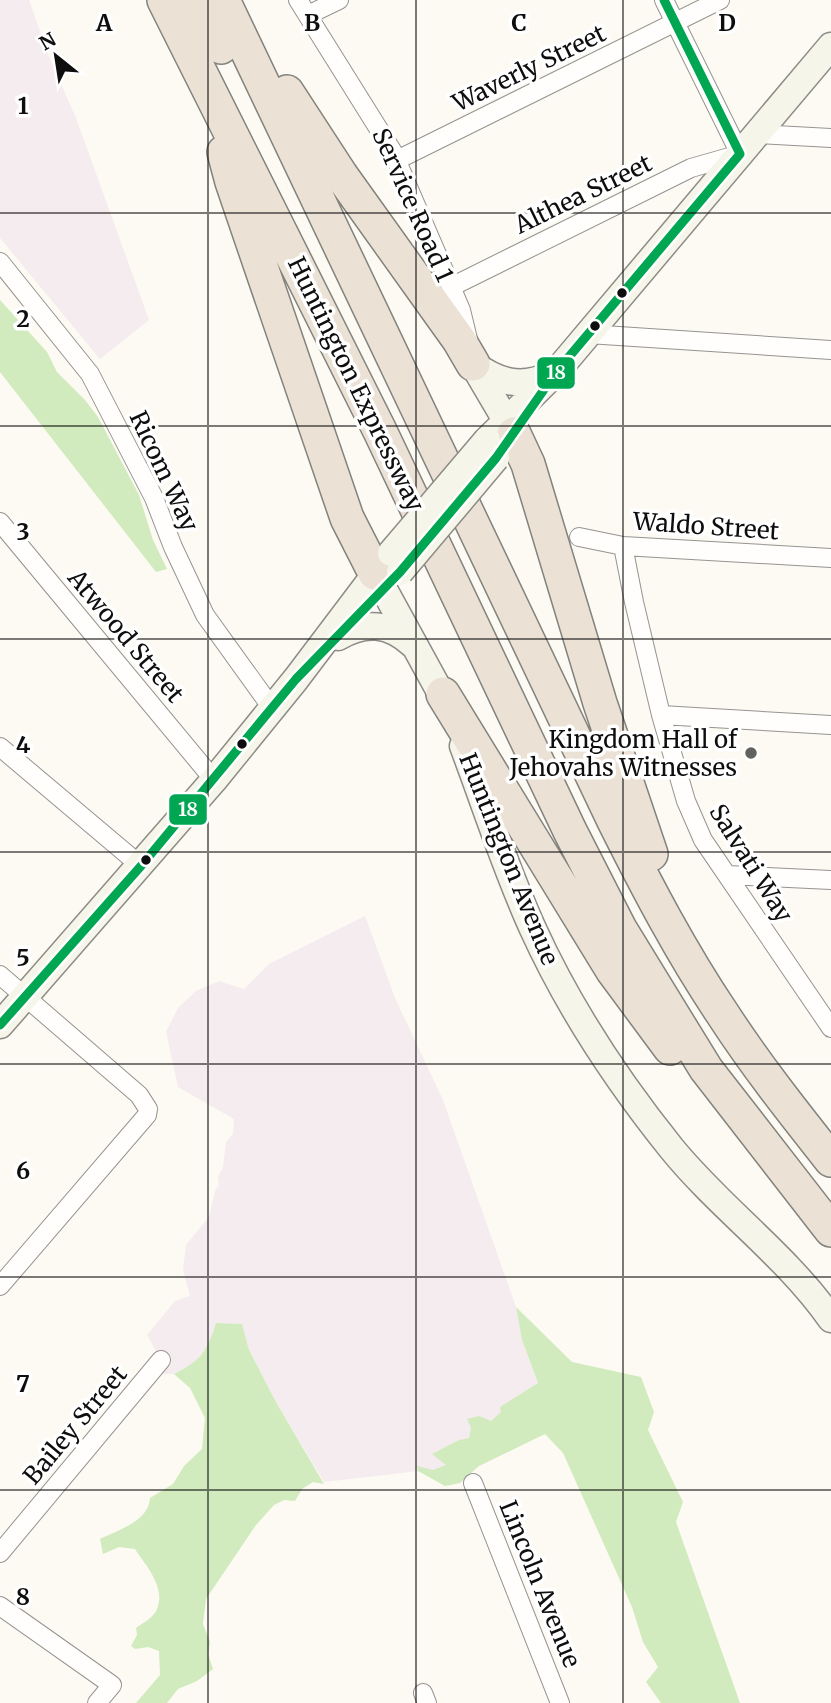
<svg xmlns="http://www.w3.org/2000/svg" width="831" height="1703" font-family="Merriweather,serif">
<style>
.industrial{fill:#f4ecef}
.forest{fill:#d1ebbe}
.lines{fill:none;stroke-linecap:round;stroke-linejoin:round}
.minor-casing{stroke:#959491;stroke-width:20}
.secondary-casing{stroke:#8c8b87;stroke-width:29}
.motorway-casing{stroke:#82827e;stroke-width:36}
.minor{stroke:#fffefd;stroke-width:18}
.secondary{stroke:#f5f5ea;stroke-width:26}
.motorway{stroke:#ebe1d4;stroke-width:33}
.secondary-bridge-casing{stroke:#8c8b87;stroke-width:29;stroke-linecap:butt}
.secondary-bridge{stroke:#f5f5ea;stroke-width:26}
.bus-1-casing{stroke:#fff;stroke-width:14}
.bus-1{stroke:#00a651;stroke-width:9}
.grid{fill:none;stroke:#0e0e0e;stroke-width:2;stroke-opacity:0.55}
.bus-dot{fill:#0e0e0e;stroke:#fff;stroke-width:2.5}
.poi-dot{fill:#61615e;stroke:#fff;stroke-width:2.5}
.labels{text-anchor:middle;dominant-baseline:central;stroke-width:7;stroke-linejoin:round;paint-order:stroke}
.street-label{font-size:24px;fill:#0e0e0e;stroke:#fff}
.poi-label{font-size:24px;fill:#0e0e0e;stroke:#fff;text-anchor:end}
.grid-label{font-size:23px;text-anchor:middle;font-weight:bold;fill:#0e0e0e;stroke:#fff;stroke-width:7;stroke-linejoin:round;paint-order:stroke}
.line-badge{stroke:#fff;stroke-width:2.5}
.badge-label{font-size:19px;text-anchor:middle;font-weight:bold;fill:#fff}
</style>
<rect width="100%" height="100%" fill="#fcfaf2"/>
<!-- industrial -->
<path class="industrial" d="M 0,0 L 29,0 L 48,54 L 76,118 L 149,320 L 100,359 L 0,238 Z
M 365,916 L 395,998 L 443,1100 L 516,1307 L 522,1340 L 538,1383 L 501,1407 L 501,1412 L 491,1422 L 471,1428 L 470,1438 L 459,1440 L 433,1454 L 446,1465 L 432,1471 L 417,1467 L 418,1471 L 324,1482 L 276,1402 L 249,1350 L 241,1324 L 216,1323 L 209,1345 L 194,1364 L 174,1374 L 159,1374 L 161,1360 L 147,1335 L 175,1301 L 190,1296 L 183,1270 L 186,1245 L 209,1217 L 215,1191 L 219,1185 L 218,1177 L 223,1167 L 226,1142 L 233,1134 L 234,1119 L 178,1087 L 166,1032 L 178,1008 L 196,991 L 219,981 L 244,989 L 269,964 Z"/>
<!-- forest -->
<path class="forest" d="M 0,300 L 47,352 L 57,372 L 85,400 L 98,417 L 139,495 L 153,540 L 167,569 L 156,572 L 0,372 Z
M 516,1307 L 572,1362 L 641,1377 L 654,1412 L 648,1430 L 683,1502 L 676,1522 L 740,1703 L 661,1703 L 646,1682 L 658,1667 L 643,1642 L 632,1607 L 563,1453 L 545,1434 L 479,1466 L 460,1483 L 445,1486 L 418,1471 L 417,1466 L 433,1470 L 446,1465 L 432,1454 L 459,1440 L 469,1438 L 471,1428 L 467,1419 L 479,1416 L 491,1421 L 501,1412 L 500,1407 L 538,1383 L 522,1340 Z
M 216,1323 L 242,1324 L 249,1350 L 276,1402 L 324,1484 L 313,1482 L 302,1489 L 295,1501 L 284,1500 L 274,1505 L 256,1525 L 206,1599 L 203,1624 L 210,1642 L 208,1654 L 213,1669 L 197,1681 L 178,1689 L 167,1703 L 136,1703 L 160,1675 L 159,1651 L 148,1647 L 135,1649 L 131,1646 L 137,1635 L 136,1628 C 143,1623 154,1617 157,1609 C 166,1587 146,1566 135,1549 L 119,1547 L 103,1554 L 100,1539 C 118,1530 149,1521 150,1498 L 173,1484 L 184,1466 L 202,1449 L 205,1418 L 190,1388 L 174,1374 C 201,1361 207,1351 216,1323 Z"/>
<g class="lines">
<defs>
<path id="minor" d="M 298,0 L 393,152 L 461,310 L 468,339
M 308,15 L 339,0
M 757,134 L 831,138
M 397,160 L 720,0
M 0,262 L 90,374 L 154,498 L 173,547 L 205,615 L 272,708
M 451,287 L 691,168 L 740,154 L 664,0
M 588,334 L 831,350
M 0,522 L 214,780
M 579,537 L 623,546 L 831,558
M 623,546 L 634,602 L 661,715 L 686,801 L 703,840 L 831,1028
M 661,715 L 831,725
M 0,747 L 141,866
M 727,875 L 831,880
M 0,975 L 139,1095 L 148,1109 L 147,1115 L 0,1286
M 473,1483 L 560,1703
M 0,1553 L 161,1360
M 0,1606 L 112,1685 L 97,1703
M 423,1693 L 427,1703"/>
<path id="secondary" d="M 473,364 C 498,382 521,389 550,375
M 474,366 L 514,434
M 487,440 L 557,371 L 831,46
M 375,573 L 450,710
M 338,637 C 365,621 389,623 412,644
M 463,746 C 486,807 506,870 533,929 C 569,1008 618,1082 672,1149 C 721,1209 786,1255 831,1319
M 0,1025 L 214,780 L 296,679 L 386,560"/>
<path id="motorway" d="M 164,0 L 380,431 L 570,831 L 620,929 L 706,1069 L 831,1230
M 198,0 L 221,47
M 223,0 L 614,821 C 647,887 681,952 722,1013 C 755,1064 793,1112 831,1160
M 287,92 L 341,175 L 459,340 L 473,364
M 224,152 L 232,182 L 347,518 L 375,573
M 514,434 L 528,464 L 600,703 L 651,854
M 443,694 L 613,971 L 670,1048"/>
</defs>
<!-- minor casing -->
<use href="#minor" class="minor-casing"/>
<!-- secondary casing -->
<use href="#secondary" class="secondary-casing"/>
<!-- motorway casing -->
<use href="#motorway" class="motorway-casing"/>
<!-- minor -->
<use href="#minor" class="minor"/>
<!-- secondary -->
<use href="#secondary" class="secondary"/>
<!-- motorway -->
<use href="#motorway" class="motorway"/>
<defs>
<path id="secondary-bridge" d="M 391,553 L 487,440
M 400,572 L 496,458"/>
</defs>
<!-- secondary-bridge casing -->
<use href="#secondary-bridge" class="secondary-bridge-casing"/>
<!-- secondary-bridge -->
<use href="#secondary-bridge" class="secondary-bridge"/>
<defs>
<path id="bus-1" d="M 664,0 L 740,154
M 0,1025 L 141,866 L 296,679 L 400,572 L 496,458 L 557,371 L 740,154"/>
</defs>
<!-- bus-1 casing -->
<use href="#bus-1" class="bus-1-casing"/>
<!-- bus-1 -->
<use href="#bus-1" class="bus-1"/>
</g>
<!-- grid -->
<path class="grid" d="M 208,0 L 208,1703M 416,0 L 416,1703M 623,0 L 623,1703M 0,213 L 831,213M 0,426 L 831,426M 0,639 L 831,639M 0,852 L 831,852M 0,1064 L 831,1064M 0,1277 L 831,1277M 0,1490 L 831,1490"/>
<!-- markers -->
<g class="bus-dot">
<circle cx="622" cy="293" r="6"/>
<circle cx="595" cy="326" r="6"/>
<circle cx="242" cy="744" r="6"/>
<circle cx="146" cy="860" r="6"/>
</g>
<circle class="poi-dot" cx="751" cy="753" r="7"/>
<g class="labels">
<!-- street labels -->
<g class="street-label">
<text transform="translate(529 68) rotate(-26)">Waverly Street</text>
<text transform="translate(583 194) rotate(-26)">Althea Street</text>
<text transform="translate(413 205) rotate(66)">Service Road 1</text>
<text transform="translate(356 384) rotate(64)">Huntington Expressway</text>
<text transform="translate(164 471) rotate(65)">Ricom Way</text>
<text transform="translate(706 526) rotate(4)">Waldo Street</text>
<text transform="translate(126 636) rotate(50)">Atwood Street</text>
<text transform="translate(509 859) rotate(68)">Huntington Avenue</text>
<text transform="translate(751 863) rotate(58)">Salvati Way</text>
<text transform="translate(75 1425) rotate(-50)">Bailey Street</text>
<text transform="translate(540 1584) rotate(68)">Lincoln Avenue</text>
</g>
<!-- poi labels -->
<g class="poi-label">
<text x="737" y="739">Kingdom Hall of<tspan x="737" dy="28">Jehovahs Witnesses</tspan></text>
</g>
</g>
<g class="grid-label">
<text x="104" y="31">A</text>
<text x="312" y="31">B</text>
<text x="519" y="31">C</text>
<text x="727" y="31">D</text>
<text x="23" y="114">1</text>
<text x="23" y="327">2</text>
<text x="23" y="540">3</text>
<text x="23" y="753">4</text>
<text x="23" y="966">5</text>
<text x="23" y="1179">6</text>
<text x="23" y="1392">7</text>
<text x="23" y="1605">8</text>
</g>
<g class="line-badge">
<rect x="536" y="356" width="40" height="34" rx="7" fill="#00a651"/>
<rect x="168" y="793" width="40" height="33" rx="7" fill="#00a651"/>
</g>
<g class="badge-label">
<text x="556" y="379">18</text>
<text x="188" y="816">18</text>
</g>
<!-- north arrow -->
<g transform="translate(56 56) rotate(330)" stroke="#ffffff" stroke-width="5" paint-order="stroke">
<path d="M0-5L12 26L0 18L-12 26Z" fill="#0e0e0e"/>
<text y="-10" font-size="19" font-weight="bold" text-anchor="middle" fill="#0e0e0e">N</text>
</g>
</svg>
